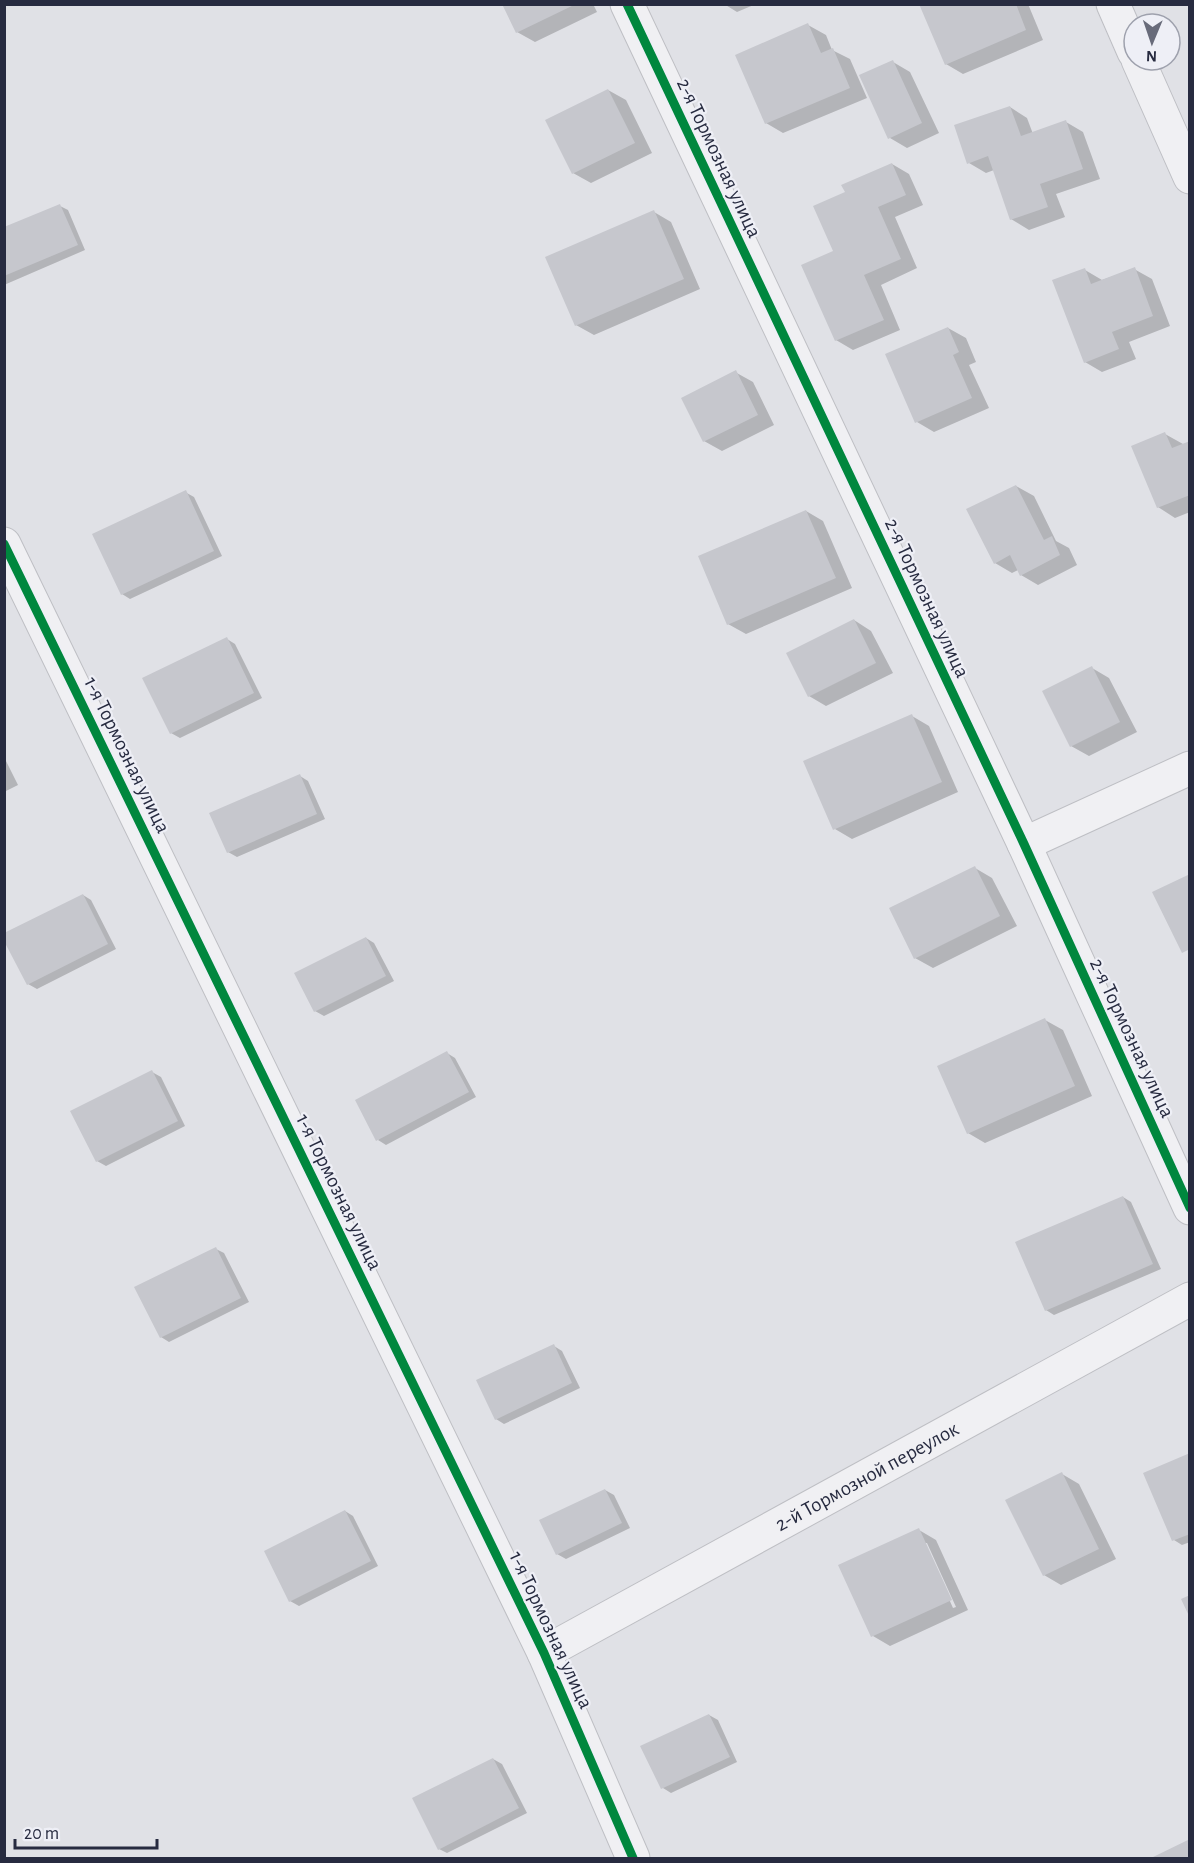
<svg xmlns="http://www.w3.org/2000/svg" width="1194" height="1863" font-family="'Alegreya Sans',sans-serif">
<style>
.shadow{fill:#0003;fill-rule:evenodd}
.building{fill:#c6c7cd}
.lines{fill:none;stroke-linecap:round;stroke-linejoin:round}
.street-casing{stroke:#bebfc4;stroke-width:35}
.street{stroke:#f0f0f3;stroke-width:33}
.cycleway-casing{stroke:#eeeff6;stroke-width:13}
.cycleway{stroke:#00873e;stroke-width:9}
.labels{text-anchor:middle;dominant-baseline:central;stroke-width:4.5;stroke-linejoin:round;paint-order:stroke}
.street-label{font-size:21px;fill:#272b40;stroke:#eeeff6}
</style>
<rect width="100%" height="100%" fill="#e0e1e6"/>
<!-- shadow -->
<path class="shadow" d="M 504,4 L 593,4 L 597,12 L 535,42 L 517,32 Z
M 724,4 L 756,4 L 737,12 Z
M 920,4 L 1028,4 L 1043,40 L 963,74 L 946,64 Z
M 808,25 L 826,35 L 832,50 L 850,59 L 867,98 L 783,133 L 766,123 Z
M 893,62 L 910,72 L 939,133 L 907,148 L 890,138 Z
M 608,90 L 626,100 L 652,153 L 591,183 L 573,173 Z
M 1010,107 L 1027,118 L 1033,134 L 1066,122 L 1083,132 L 1100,179 L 1056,194 L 1065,217 L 1029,230 L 1011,219 L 994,170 L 986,173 L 969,163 Z
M 892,164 L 909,174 L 923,205 L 895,217 L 917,268 L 881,285 L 900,330 L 853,350 L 836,340 L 847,192 Z
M 60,206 L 68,210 L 85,250 L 4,285 L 4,229 Z
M 654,212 L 671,222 L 700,289 L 594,335 L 576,325 Z
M 1134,269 L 1152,279 L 1170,326 L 1129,342 L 1136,359 L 1102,372 L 1085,362 L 1085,270 L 1102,280 Z
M 948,328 L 966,338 L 976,362 L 969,365 L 989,408 L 934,432 L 917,422 L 887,355 Z
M 735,372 L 753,382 L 774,425 L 722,451 L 704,441 Z
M 1165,434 L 1183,444 L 1190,443 L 1190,512 L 1175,518 L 1158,507 Z
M 1016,486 L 1034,496 L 1056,541 L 1069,548 L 1077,565 L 1038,585 L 1021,575 L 1018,570 L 1012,573 L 995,563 Z
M 185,492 L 194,497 L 222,556 L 130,599 L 122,594 Z
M 806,511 L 823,521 L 852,588 L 746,634 L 728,624 Z
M 854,620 L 871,631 L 893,673 L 826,706 L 809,696 Z
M 227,639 L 235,644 L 262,698 L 180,738 L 171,733 Z
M 1092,668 L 1109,678 L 1137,732 L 1089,756 L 1071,746 Z
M 912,716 L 929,726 L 958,792 L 852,839 L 835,829 Z
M 4,757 L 18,785 L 4,792 Z
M 300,776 L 308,781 L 325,819 L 237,857 L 228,852 Z
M 975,868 L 992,878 L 1017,926 L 933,968 L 915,958 Z
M 83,895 L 91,900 L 116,949 L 37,989 L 28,984 Z
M 366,938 L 374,943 L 394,981 L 324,1016 L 315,1011 L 296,974 Z
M 1045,1020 L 1063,1030 L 1092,1096 L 985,1143 L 968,1133 Z
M 447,1053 L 455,1058 L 476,1097 L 386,1145 L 378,1140 Z
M 152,1072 L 161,1077 L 185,1126 L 106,1166 L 97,1161 Z
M 1123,1197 L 1131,1202 L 1161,1269 L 1054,1315 L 1046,1310 Z
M 216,1249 L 224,1253 L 249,1302 L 169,1342 L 161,1337 Z
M 554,1346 L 562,1351 L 580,1388 L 504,1424 L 496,1419 Z
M 1190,1454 L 1190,1542 L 1182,1545 L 1174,1540 Z
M 1062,1474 L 1079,1484 L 1116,1559 L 1061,1585 L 1044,1575 Z
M 605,1490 L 614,1495 L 630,1528 L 566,1559 L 557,1554 Z
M 345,1511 L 353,1516 L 378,1566 L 299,1606 L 290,1601 Z
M 919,1530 L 936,1540 L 968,1610 L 890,1646 L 873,1636 ZM 924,1543 L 927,1543 L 956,1607 L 953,1608 Z
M 709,1715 L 718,1720 L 737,1762 L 671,1793 L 663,1788 L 642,1747 Z
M 493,1759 L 502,1764 L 527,1813 L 447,1853 L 439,1849 Z"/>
<!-- building -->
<path class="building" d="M 502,4 L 576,4 L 516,33 Z
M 919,4 L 1016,4 L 1026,30 L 945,65 Z
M 808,23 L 821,53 L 833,48 L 850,88 L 765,124 L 735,55 Z
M 893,60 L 922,123 L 888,139 L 859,75 Z
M 608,89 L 635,143 L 572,174 L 545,120 Z
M 1010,106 L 1021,136 L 1066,120 L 1083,169 L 1040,184 L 1048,207 L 1010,220 L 988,156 L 967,164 L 954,125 Z
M 892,163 L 906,195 L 878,207 L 901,259 L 864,275 L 884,320 L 835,341 L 801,265 L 833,251 L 813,206 L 845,192 L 841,185 Z
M 60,204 L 78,245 L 4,276 L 4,227 Z
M 654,210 L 684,279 L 575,326 L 545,257 Z
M 1135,267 L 1153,316 L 1112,332 L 1119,349 L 1084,363 L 1052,280 L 1085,268 L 1091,284 Z
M 948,327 L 959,352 L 953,355 L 972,398 L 915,423 L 885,354 Z
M 736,370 L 758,415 L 703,442 L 681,398 Z
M 1165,432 L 1172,448 L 1190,441 L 1190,495 L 1157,508 L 1131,446 Z
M 1016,485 L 1044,540 L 1052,536 L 1060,555 L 1020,576 L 1010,555 L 994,564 L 966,509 Z
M 186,490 L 214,551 L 121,595 L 92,534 Z
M 806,510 L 836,578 L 727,625 L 698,556 Z
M 854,619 L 876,663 L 808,697 L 786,653 Z
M 227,637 L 254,693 L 170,734 L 142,678 Z
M 1092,666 L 1120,722 L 1070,747 L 1042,691 Z
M 912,714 L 942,782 L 833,830 L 803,761 Z
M 300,774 L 317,814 L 227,853 L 209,813 Z
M 975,866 L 1000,916 L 914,959 L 889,908 Z
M 1190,874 L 1190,949 L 1182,953 L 1152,892 Z
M 83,894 L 108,944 L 27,985 L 4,941 L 4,933 Z
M 366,937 L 386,976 L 314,1012 L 294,973 Z
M 1045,1018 L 1075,1086 L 967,1134 L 937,1066 Z
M 447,1051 L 469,1092 L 376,1141 L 355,1100 Z
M 152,1070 L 178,1121 L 96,1162 L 70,1111 Z
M 1123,1196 L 1153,1264 L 1045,1311 L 1015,1242 Z
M 216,1247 L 241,1298 L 160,1338 L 134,1287 Z
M 554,1344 L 572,1383 L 495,1420 L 476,1380 Z
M 1190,1453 L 1190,1534 L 1172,1541 L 1143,1473 Z
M 1062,1472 L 1099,1549 L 1043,1576 L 1005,1500 Z
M 605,1489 L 622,1523 L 556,1555 L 539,1520 Z
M 345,1510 L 371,1561 L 289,1602 L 264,1551 Z
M 919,1528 L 952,1600 L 871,1637 L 838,1565 Z
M 1190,1595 L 1190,1618 L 1181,1599 Z
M 709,1714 L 730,1757 L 661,1789 L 640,1746 Z
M 493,1758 L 519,1808 L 438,1850 L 412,1798 Z
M 1190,1839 L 1190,1858 L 1151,1858 Z"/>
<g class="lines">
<defs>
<g id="street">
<path d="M 627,4 L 1024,844 L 1190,1208"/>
<path d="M 1113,4 L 1134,52"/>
<path d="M 1138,60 L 1190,177"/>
<path d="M 4,544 L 544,1653 L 633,1858"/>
<path d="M 1024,844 L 1190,768"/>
<path id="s1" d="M 544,1653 L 1190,1299"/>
</g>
</defs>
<!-- street casing -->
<use href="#street" class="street-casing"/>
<!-- street -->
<use href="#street" class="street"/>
<defs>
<path id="cycleway" d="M 627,4 L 1024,844 L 1190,1208
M 4,544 L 544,1653 L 633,1858"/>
</defs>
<!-- cycleway casing -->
<use href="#cycleway" class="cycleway-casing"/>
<!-- cycleway -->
<use href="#cycleway" class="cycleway"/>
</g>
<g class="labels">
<!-- street labels -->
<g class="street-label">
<text transform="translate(719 158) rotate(65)">2-я Тормозная улица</text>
<text transform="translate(927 598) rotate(65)">2-я Тормозная улица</text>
<text transform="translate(127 755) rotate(64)">1-я Тормозная улица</text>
<text transform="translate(1132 1038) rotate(65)">2-я Тормозная улица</text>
<text transform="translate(339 1192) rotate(64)">1-я Тормозная улица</text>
<text stroke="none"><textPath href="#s1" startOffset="368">2-й Тормозной переулок</textPath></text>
<text transform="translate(551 1630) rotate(65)">1-я Тормозная улица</text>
</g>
</g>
<!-- border -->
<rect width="1194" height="1863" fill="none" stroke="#272b40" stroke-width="12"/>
<!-- north arrow -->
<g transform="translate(1152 42) rotate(182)"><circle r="28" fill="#eeeff6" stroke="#9ea1ad" stroke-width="1.5"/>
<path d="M0-4.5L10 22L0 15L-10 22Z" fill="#686b7a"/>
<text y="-9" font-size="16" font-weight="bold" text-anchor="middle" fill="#272b40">N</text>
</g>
<!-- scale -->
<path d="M15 1839v9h142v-9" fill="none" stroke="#272b40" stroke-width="3"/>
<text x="24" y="1839" font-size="18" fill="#272b40" stroke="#eeeff6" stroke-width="4.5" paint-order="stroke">20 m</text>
</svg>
